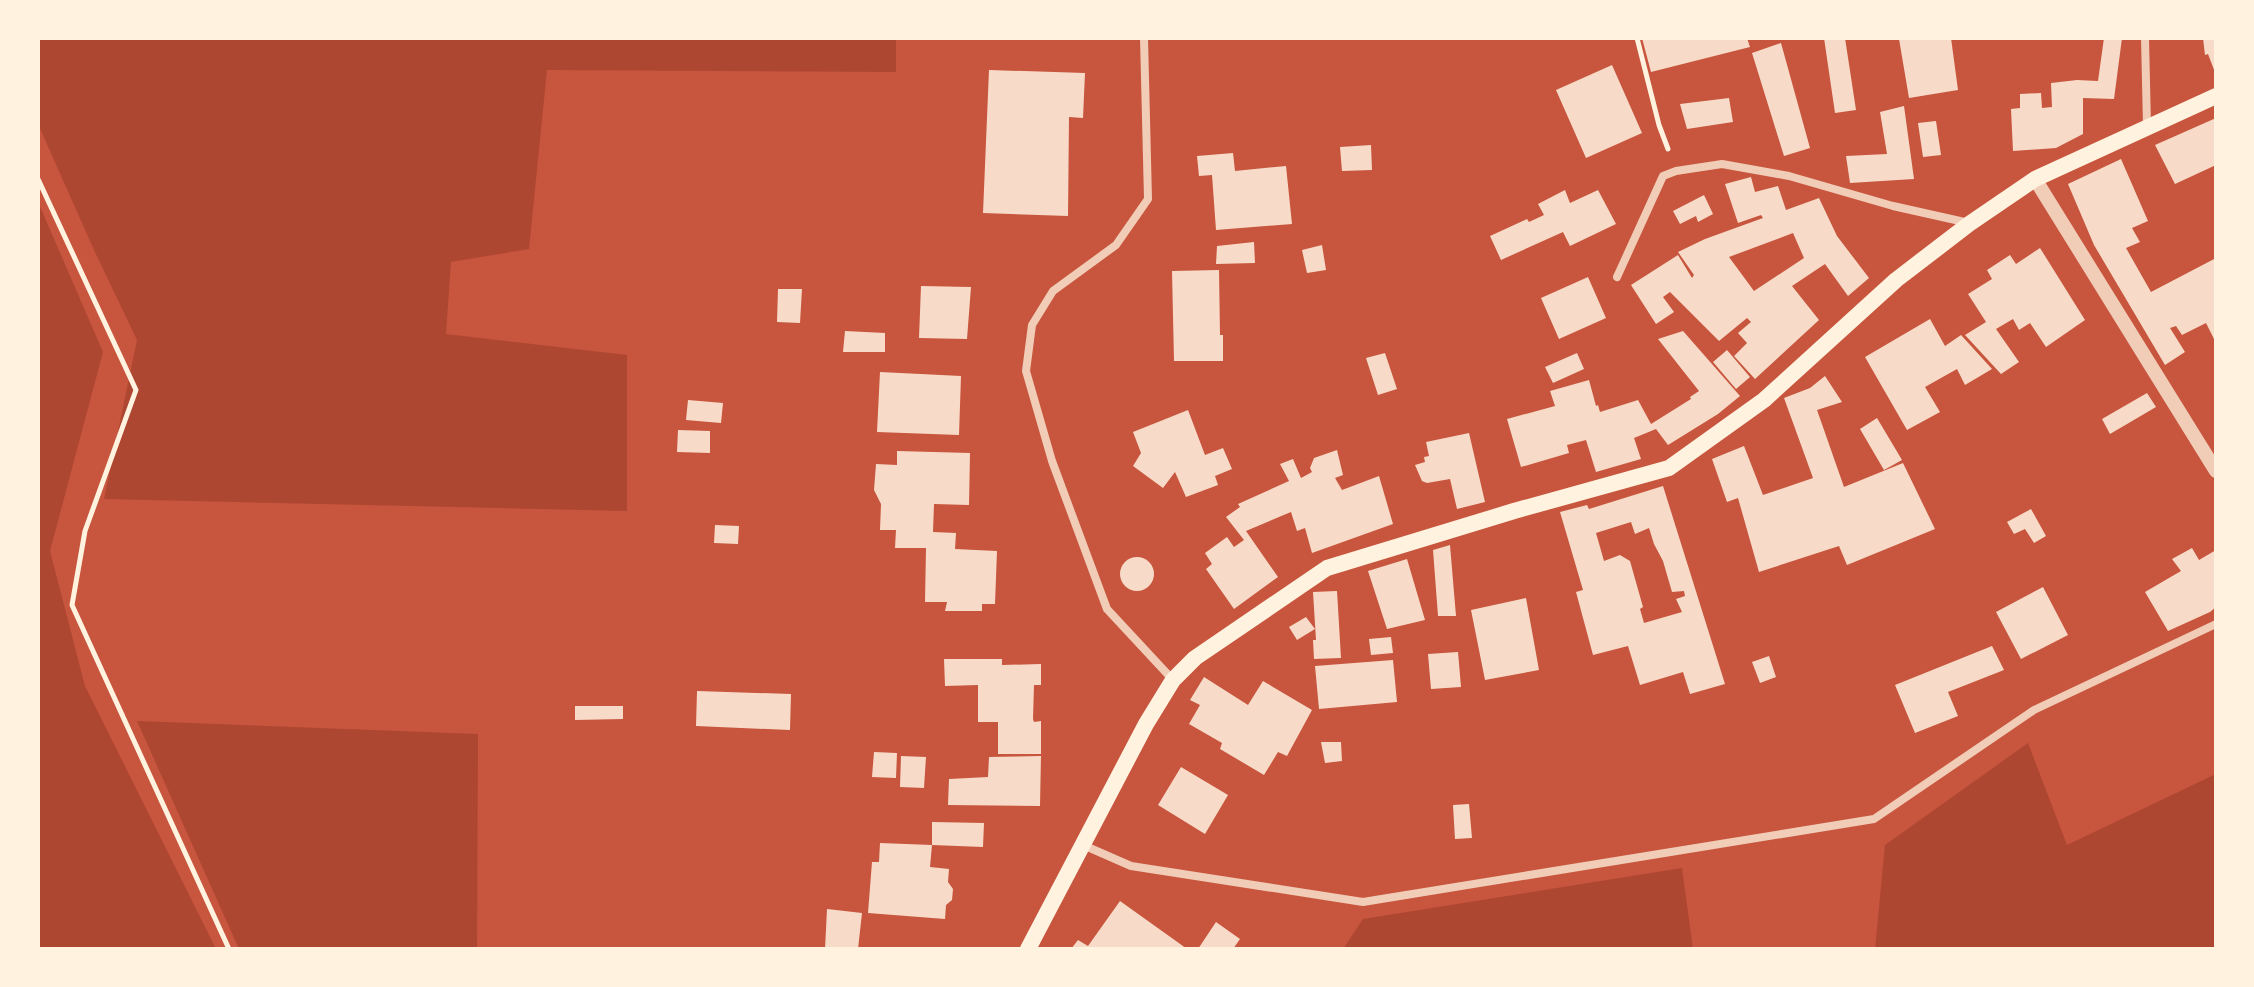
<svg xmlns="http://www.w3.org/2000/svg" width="2254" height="987" font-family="'Noto Sans',sans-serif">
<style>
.green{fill:#ae4732}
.building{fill:#f7dbc8;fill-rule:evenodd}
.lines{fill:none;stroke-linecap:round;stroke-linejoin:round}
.path{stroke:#fff3e0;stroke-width:5}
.minor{stroke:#f1ccb7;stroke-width:8}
.tertiary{stroke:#f1ccb7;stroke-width:14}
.secondary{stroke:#fff3e0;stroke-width:16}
</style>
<rect width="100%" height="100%" fill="#c8553d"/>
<!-- green -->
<path class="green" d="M 38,38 L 896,38 L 896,72 L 547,70 L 529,249 L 451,262 L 446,334 L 627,355 L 627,511 L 104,499 L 137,340 L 94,250 L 38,124 Z
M 38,202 L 103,352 L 50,551 L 85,686 L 216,949 L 38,949 Z
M 137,721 L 478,734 L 477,949 L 239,949 Z
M 2028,743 L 2067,845 L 2216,774 L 2216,949 L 1875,949 L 1885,845 Z
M 1682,868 L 1693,949 L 1343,949 L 1363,919 Z"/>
<!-- building -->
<path class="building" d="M 1642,38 L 1747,38 L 1750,47 L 1651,72 Z
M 1824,38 L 1845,38 L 1856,110 L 1835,113 Z
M 1902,38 L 1951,38 L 1958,90 L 1909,98 L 1899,39 Z
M 2104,38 L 2122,38 L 2114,99 L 2083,98 L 2083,134 L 2056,148 L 2013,151 L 2011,109 L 2020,108 L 2020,94 L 2041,93 L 2042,108 L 2052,107 L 2051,83 L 2077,80 L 2098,81 Z
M 2203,38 L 2216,38 L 2216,75 L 2208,54 L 2205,55 Z
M 1781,43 L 1810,148 L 1784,156 L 1752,53 Z
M 1612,65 L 1642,133 L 1586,158 L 1556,90 Z
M 989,70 L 1085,73 L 1083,118 L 1069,117 L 1068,216 L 983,213 Z
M 1729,98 L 1733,122 L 1687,129 L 1680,104 Z
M 1904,106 L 1914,179 L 1850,183 L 1846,156 L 1887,154 L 1880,112 Z
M 2216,118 L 2216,165 L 2175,184 L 2155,145 Z
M 1936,121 L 1941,155 L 1923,157 L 1918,123 Z
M 1371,145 L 1372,170 L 1342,171 L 1340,147 Z
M 1233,153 L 1235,171 L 1286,166 L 1292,224 L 1216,230 L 1212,175 L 1199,176 L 1197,156 Z
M 2121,159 L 2148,221 L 2132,228 L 2140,242 L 2126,248 L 2151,292 L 2216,258 L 2216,343 L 2206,323 L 2182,335 L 2176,326 L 2170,328 L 2185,352 L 2165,365 L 2094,245 L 2068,184 Z
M 1751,177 L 1755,192 L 1778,186 L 1786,210 L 1819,198 L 1837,236 L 1869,278 L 1848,296 L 1825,264 L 1792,286 L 1819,320 L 1755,379 L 1734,356 L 1747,343 L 1738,333 L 1751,322 L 1747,318 L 1719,341 L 1670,292 L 1663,297 L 1674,312 L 1656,324 L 1631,285 L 1678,255 L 1692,278 L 1694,275 L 1678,252 L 1705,239 L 1763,218 L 1761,215 L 1738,223 L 1725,184 ZM 1793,233 L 1804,258 L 1754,291 L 1729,257 Z
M 1565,190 L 1570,203 L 1598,190 L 1616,224 L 1570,246 L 1563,232 L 1501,260 L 1490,236 L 1527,219 L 1529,222 L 1544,215 L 1538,204 Z
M 1704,195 L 1713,214 L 1698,222 L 1696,216 L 1680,224 L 1673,211 Z
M 1254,242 L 1255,263 L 1216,264 L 1217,246 Z
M 1322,245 L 1326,270 L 1307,273 L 1302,250 Z
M 2040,248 L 2085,320 L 2046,347 L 2030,323 L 2019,330 L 2013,319 L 1996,329 L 2019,362 L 2001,374 L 1965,335 L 1986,322 L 1968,294 L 1992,279 L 1987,270 L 2010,255 L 2016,264 Z
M 1219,270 L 1220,335 L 1223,335 L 1223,361 L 1174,361 L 1172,271 Z
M 1588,277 L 1606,318 L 1559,339 L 1541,298 Z
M 921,286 L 971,287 L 967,339 L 919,338 Z
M 778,289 L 802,289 L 800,323 L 777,322 Z
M 1930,319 L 1945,346 L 1961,335 L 1992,369 L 1965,385 L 1957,369 L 1925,387 L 1940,412 L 1907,430 L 1865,357 Z
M 845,331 L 885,333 L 885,352 L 843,352 Z
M 1683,331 L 1740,396 L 1718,414 L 1668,445 L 1656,429 L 1634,438 L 1641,459 L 1596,472 L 1586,440 L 1567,445 L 1569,453 L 1521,467 L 1507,419 L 1555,406 L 1550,391 L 1589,380 L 1596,406 L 1598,405 L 1600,412 L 1638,400 L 1651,424 L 1691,399 L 1690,397 L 1699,391 L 1658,339 Z
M 1727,350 L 1750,377 L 1736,389 L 1713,362 Z
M 1385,353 L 1397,389 L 1378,395 L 1366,358 Z
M 1577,353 L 1584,369 L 1553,383 L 1545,367 Z
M 880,372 L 961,376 L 959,435 L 877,432 Z
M 1825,376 L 1842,402 L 1817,410 L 1844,487 L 1903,463 L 1935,529 L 1847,565 L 1839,546 L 1759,572 L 1738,498 L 1727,502 L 1712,459 L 1744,446 L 1763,495 L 1813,478 L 1784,398 L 1810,388 Z
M 2147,393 L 2156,407 L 2110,434 L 2102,419 Z
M 688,400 L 723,403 L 721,423 L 686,420 Z
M 1188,410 L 1205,455 L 1223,448 L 1232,469 L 1215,476 L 1218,485 L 1186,497 L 1175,472 L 1163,488 L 1133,466 L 1141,453 L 1133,432 Z
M 1877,418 L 1902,460 L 1884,470 L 1860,429 Z
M 678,430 L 710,431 L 710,453 L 677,452 Z
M 1469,433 L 1485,502 L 1457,509 L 1450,479 L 1427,483 L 1422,481 L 1415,465 L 1425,462 L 1424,457 L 1429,456 L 1426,442 Z
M 1337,450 L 1343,475 L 1335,478 L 1342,490 L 1379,476 L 1393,524 L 1312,553 L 1305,528 L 1297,531 L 1291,512 L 1246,531 L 1278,577 L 1234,609 L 1206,569 L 1212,564 L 1205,553 L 1227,537 L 1234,547 L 1244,540 L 1226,517 L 1240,507 L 1238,504 L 1289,481 L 1280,464 L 1293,459 L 1301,478 L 1312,472 L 1310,468 L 1314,458 Z
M 897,451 L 970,453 L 969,505 L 934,504 L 933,532 L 956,533 L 955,549 L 997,551 L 995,604 L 982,604 L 982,611 L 945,611 L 947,602 L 925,602 L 926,548 L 895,548 L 896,530 L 880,530 L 881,504 L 874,490 L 876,464 L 897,465 Z
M 1663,486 L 1725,684 L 1690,694 L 1683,672 L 1640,685 L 1628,646 L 1593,655 L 1576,592 L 1583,590 L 1560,512 L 1587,505 L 1589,509 ZM 1631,522 L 1635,534 L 1649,528 L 1654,544 L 1663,561 L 1672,592 L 1684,591 L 1685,596 L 1676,599 L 1682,612 L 1644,623 L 1640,609 L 1643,607 L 1630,561 L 1620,555 L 1604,561 L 1596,533 Z
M 2031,509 L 2046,536 L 2034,543 L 2025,529 L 2014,534 L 2007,522 Z
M 715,525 L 739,526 L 738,544 L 714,543 Z
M 1450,545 L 1456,616 L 1438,616 L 1433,550 Z
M 2192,548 L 2199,560 L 2216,550 L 2216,607 L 2210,612 L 2168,631 L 2145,592 L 2181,571 L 2172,559 Z
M1120 574a17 17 0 1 1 34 0a17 17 0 1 1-34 0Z
M 1407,559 L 1425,620 L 1387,629 L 1368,571 Z
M 2043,587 L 2068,635 L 2021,659 L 1996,612 Z
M 1337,591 L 1341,658 L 1314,659 L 1313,640 L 1316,640 L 1313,592 Z
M 1526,598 L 1539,670 L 1485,680 L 1471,610 Z
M 1306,617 L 1315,629 L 1297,640 L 1289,627 Z
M 1391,637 L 1393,653 L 1371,655 L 1369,639 Z
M 1992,646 L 2004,670 L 1948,692 L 1958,716 L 1915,733 L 1895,685 Z
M 1458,652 L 1461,687 L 1431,689 L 1428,654 Z
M 1769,656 L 1776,677 L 1760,683 L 1752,662 Z
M 944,659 L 1002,659 L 1002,665 L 1041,664 L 1041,685 L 1034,685 L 1033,719 L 1034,722 L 1041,721 L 1041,754 L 998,754 L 998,722 L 978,722 L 978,685 L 945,686 Z
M 1393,660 L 1397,702 L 1319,709 L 1315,666 Z
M 1204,677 L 1248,705 L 1263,681 L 1312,710 L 1287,756 L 1278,752 L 1264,775 L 1220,749 L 1222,743 L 1189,724 L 1200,705 L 1190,700 Z
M 697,691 L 791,694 L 790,730 L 696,726 Z
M 575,706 L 623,706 L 623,719 L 575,720 Z
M 1321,742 L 1341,742 L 1342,761 L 1325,763 Z
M 874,752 L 897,753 L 896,778 L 872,777 Z
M 901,756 L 926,757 L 924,788 L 900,787 Z
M 1041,756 L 1040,806 L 948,805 L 949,779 L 988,777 L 989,757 Z
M 1181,767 L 1228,795 L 1205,834 L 1158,805 Z
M 1469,804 L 1472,838 L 1455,839 L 1453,805 Z
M 932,822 L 984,823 L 983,847 L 932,845 Z
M 880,843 L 932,845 L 930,867 L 949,869 L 948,882 L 953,889 L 952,900 L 946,905 L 945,919 L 868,913 L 872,862 L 879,862 Z
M 1120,901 L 1176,941 L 1187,949 L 1071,949 L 1078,940 L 1088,946 Z
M 827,909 L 862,913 L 858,949 L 825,949 Z
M 1216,922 L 1240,939 L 1233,949 L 1198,949 Z"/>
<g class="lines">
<!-- path -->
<path class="path" d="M 1637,38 L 1659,125 L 1668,149
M 38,179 L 136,390 L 85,531 L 72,605 L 229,949"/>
<!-- minor -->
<path class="minor" d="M 1144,38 L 1148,199 L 1116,245 L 1053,291 L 1032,325 L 1026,371 L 1052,461 L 1107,609 L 1173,680
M 2145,38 L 2147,126
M 1617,277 L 1663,176 L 1676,171 L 1722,164 L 1789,176 L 1893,206 L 1969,223
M 1083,845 L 1131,866 L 1363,902 L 1874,819 L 2034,710 L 2216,624"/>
<!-- tertiary -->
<path class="tertiary" d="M 2035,179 L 2216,471"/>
<!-- secondary -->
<path class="secondary" d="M 1028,949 L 1146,724 L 1173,680 L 1195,658 L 1327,568 L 1514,511 L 1669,468 L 1764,400 L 1896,280 L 1969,224 L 2035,179 L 2216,96"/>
</g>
<!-- border -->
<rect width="2254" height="987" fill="none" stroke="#fff3e0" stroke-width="80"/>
</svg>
